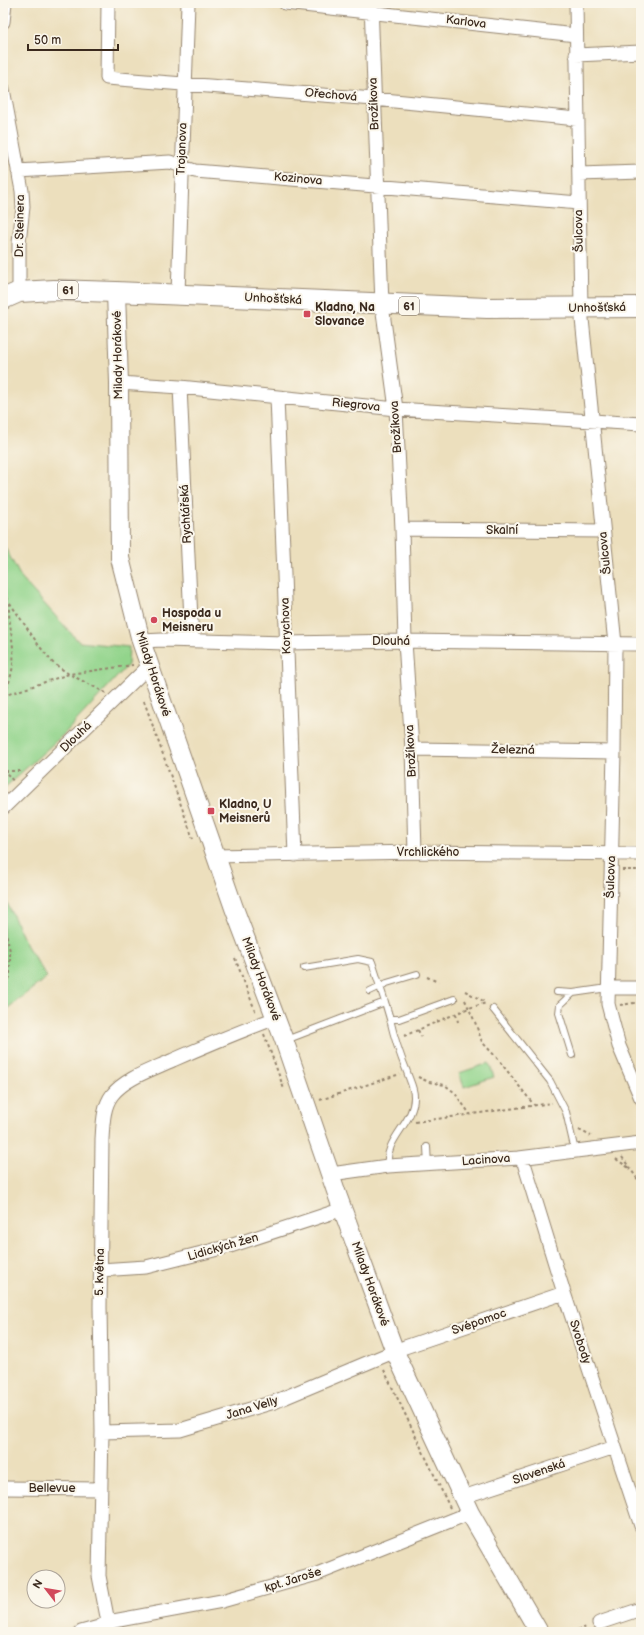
<svg xmlns="http://www.w3.org/2000/svg" width="644" height="1635" font-family="'Balsamiq Sans',sans-serif">
<style>
.green{fill:#92d48b;stroke:#667f54}
.lines{fill:none;stroke-linecap:round;stroke-linejoin:round}
.lane-casing{stroke:#94846e;stroke-width:8}
.street-casing{stroke:#94846e;stroke-width:15}
.secondary-casing{stroke:#94846e;stroke-width:20}
.primary-casing{stroke:#94846e;stroke-width:22}
.path{stroke:#94846e;stroke-width:2;stroke-dasharray:3 3;stroke-linecap:butt}
.lane{stroke:#fff;stroke-width:6}
.street{stroke:#fff;stroke-width:13}
.secondary{stroke:#fff;stroke-width:18}
.primary{stroke:#fff;stroke-width:20}
.poi-dot{fill:#d1495b;stroke:#fbf7ec;stroke-width:1.5}
.labels{text-anchor:middle;dominant-baseline:central;stroke-width:4;stroke-linejoin:round;paint-order:stroke}
.shield{fill:#fbf7ec;stroke:#75685c;stroke-width:1}
.shield-label{font-size:11px;font-weight:bold;fill:#3b2a1e}
.street-label{font-size:12px;fill:#3b2a1e;stroke:#fbf7ec}
.poi-label{font-size:12px;font-weight:bold;fill:#3b2a1e;stroke:#fbf7ec;text-anchor:start}
</style>
<rect width="100%" height="100%" fill="#fbf7ec"/>
<filter id="ink" filterUnits="userSpaceOnUse"><feTurbulence type="fractalNoise" baseFrequency=".025" numOctaves="2"/><feDisplacementMap in="SourceGraphic" scale="8" xChannelSelector="R" yChannelSelector="G"/><feConvolveMatrix kernelMatrix="1 2 1 2 8 2 1 2 1" color-interpolation-filters="sRGB"/></filter>
<filter id="wash" filterUnits="userSpaceOnUse"><feTurbulence type="fractalNoise" baseFrequency=".012" numOctaves="4" result="noise"/><feDisplacementMap in="SourceGraphic" scale="16" xChannelSelector="R" yChannelSelector="G"/><feGaussianBlur stdDeviation="0.9" result="paint"/><feColorMatrix in="noise" values="0 0 0 0 0 0 0 0 0 0 0 0 0 0 0 0 0 1.4 0 .05"/><feComposite in="paint" operator="in"/></filter>
<g filter="url(#wash)">
<rect width="100%" height="100%" fill="#ecdfbd"/>
<!-- green -->
<path class="green" d="M 3,544 L 22,579 L 79,642 L 129,647 L 128,665 L 65,733 L 3,789 Z
M 3,894 L 27,946 L 47,977 L 3,1012 Z
M 489,1063 L 494,1077 L 464,1087 L 459,1073 Z"/>
</g>
<g filter="url(#ink)">
<g class="lines">
<defs>
<path id="lane" d="M 304,968 L 358,959 L 372,962 L 385,1002
M 370,991 L 387,983 L 417,974
M 557,992 L 573,993
M 493,1009 L 550,1081 L 566,1112 L 575,1151
M 286,1040 L 385,1002 L 390,1019 L 399,1019 L 454,999
M 572,1055 L 559,1013 L 560,1005 L 573,993 L 608,988
M 427,1147 L 428,1165
M 388,1166 C 384,1138 415,1123 414,1096 C 414,1088 409,1079 407,1072 C 400,1055 394,1037 390,1019"/>
<path id="street" d="M 108,3 L 107,78 L 374,99 L 577,119
M 285,3 L 576,35
M 371,3 L 382,305 L 396,409 L 402,529 L 405,641 L 412,749 L 415,852
M 576,3 L 581,309 L 615,644 L 614,752 L 608,1004 L 619,1046 L 641,1098
M 3,22 L 5,3
M 576,55 L 641,52
M 3,89 L 22,191 L 23,207 L 19,243 L 19,292
M 18,171 L 170,162 L 195,171 L 579,203
M 579,174 L 641,172
M 178,294 L 188,3
M 119,383 L 180,387 L 396,409 L 641,424
M 180,387 L 192,641
M 277,397 L 295,855
M 402,529 L 603,531
M 141,641 L 163,640 L 286,643 L 405,641 L 641,644
M 412,749 L 614,752
M 3,808 L 149,666
M 216,856 L 415,852 L 641,854
M 608,988 L 641,988
M 519,1158 L 524,1163 L 564,1293 L 641,1526
M 331,1174 L 388,1166 L 519,1158 L 641,1143
M 100,1270 L 146,1267 L 230,1246 L 343,1209
M 102,1432 L 180,1430 L 274,1402 L 405,1347 L 564,1293
M 3,1488 L 101,1489
M 463,1497 L 615,1447
M 599,1623 L 641,1609
M 81,1632 L 99,1627 L 108,1622 L 222,1601 L 317,1574 L 470,1513
M 110,1632 L 99,1576 L 102,1432 L 100,1307 L 102,1139 C 103,1124 103,1107 112,1095 C 125,1078 154,1069 173,1060 C 207,1045 241,1031 276,1018"/>
<path id="secondary" d="M 116,292 L 119,383 L 120,558 L 141,641 L 234,908 L 284,1040 L 338,1197 L 395,1352 L 470,1513 L 539,1632"/>
<path id="primary" d="M 3,299 L 19,292 L 54,290 L 116,292 L 487,308 L 641,307"/>
</defs>
<!-- lane casing -->
<use href="#lane" class="lane-casing"/>
<!-- street casing -->
<use href="#street" class="street-casing"/>
<!-- secondary casing -->
<use href="#secondary" class="secondary-casing"/>
<!-- primary casing -->
<use href="#primary" class="primary-casing"/>
<!-- path -->
<path class="path" d="M 3,593 L 40,647 L 53,663 L 69,674 L 106,693
M 3,687 L 4,694
M 3,696 L 69,674 L 133,665
M 3,700 C 7,689 12,675 13,664 C 15,644 8,624 9,604
M 144,701 L 193,839
M 3,769 L 14,782
M 5,771 L 22,771
M 622,870 L 641,870
M 3,931 L 6,933 L 10,951 L 10,977 L 3,988
M 235,958 L 256,1013
M 427,977 L 438,982
M 465,991 L 485,1002
M 465,1000 L 475,1022 L 482,1042 L 497,1058 L 534,1105
M 620,1005 L 641,1002
M 456,1014 L 458,1022
M 418,1030 L 421,1036
M 264,1034 L 284,1089
M 404,1036 L 469,1008 L 486,1003
M 418,1077 L 429,1082 L 445,1085 L 454,1092 L 470,1114
M 320,1100 L 400,1074
M 415,1122 L 552,1103
M 579,1130 L 591,1136
M 622,1157 L 641,1184
M 616,1159 L 629,1168
M 384,1370 L 450,1508
M 571,1632 L 587,1627"/>
<!-- lane -->
<use href="#lane" class="lane"/>
<!-- street -->
<use href="#street" class="street"/>
<!-- secondary -->
<use href="#secondary" class="secondary"/>
<!-- primary -->
<use href="#primary" class="primary"/>
</g>
</g>
<!-- markers -->
<g class="poi-dot">
<rect x="303" y="310" width="8" height="8" rx="2"/>
<circle cx="154" cy="620" r="4"/>
<rect x="207" y="807" width="8" height="8" rx="2"/>
</g>
<g class="labels">
<!-- shield labels -->
<g class="shield">
<rect x="58" y="281" width="20" height="18" rx="3"/>
<rect x="399" y="297" width="20" height="18" rx="3"/>
</g>
<g class="shield-label">
<text x="68" y="290">61</text>
<text x="409" y="306">61</text>
</g>
<!-- street labels -->
<g class="street-label">
<text transform="translate(466 22) rotate(7)">Karlova</text>
<text transform="translate(331 95) rotate(5)">Ořechová</text>
<text transform="translate(374 104) rotate(-92)">Brožíkova</text>
<text transform="translate(182 149) rotate(-88)">Trojanova</text>
<text transform="translate(298 179) rotate(5)">Kozinova</text>
<text transform="translate(20 226) rotate(-89)">Dr. Steinera</text>
<text transform="translate(579 231) rotate(-91)">Šulcova</text>
<text transform="translate(273 299) rotate(3)">Unhošťská</text>
<text transform="translate(597 308) rotate(-1)">Unhošťská</text>
<text transform="translate(118 355) rotate(-91)">Milady Horákové</text>
<text transform="translate(356 405) rotate(6)">Riegrova</text>
<text transform="translate(396 427) rotate(-94)">Brožíkova</text>
<text transform="translate(186 514) rotate(-93)">Rychtářská</text>
<text x="502" y="530">Skalní</text>
<text transform="translate(605 553) rotate(-96)">Šulcova</text>
<text transform="translate(286 626) rotate(-92)">Korychova</text>
<text x="391" y="641">Dlouhá</text>
<text transform="translate(153 674) rotate(72)">Milady Horákové</text>
<text transform="translate(76 737) rotate(-44)">Dlouhá</text>
<text transform="translate(513 750) rotate(1)">Železná</text>
<text transform="translate(411 751) rotate(-93)">Brožíkova</text>
<text x="428" y="852">Vrchlického</text>
<text transform="translate(611 877) rotate(-88)">Šulcova</text>
<text transform="translate(261 979) rotate(69)">Milady Horákové</text>
<text transform="translate(486 1160) rotate(-4)">Lacinova</text>
<text transform="translate(223 1247) rotate(-16)">Lidických žen</text>
<text transform="translate(100 1272) rotate(-89)">5. května</text>
<text transform="translate(370 1284) rotate(70)">Milady Horákové</text>
<text transform="translate(479 1322) rotate(-19)">Svépomoc</text>
<text transform="translate(580 1342) rotate(72)">Svobody</text>
<text transform="translate(252 1408) rotate(-17)">Jana Velly</text>
<text transform="translate(539 1472) rotate(-19)">Slovenská</text>
<text x="52" y="1488">Bellevue</text>
<text transform="translate(293 1580) rotate(-17)">kpt. Jaroše</text>
</g>
<!-- poi labels -->
<g class="poi-label">
<text x="315" y="307">Kladno, Na<tspan x="315" dy="14">Slovance</tspan></text>
<text x="162" y="613">Hospoda u<tspan x="162" dy="14">Meisneru</tspan></text>
<text x="219" y="804">Kladno, U<tspan x="219" dy="14">Meisnerů</tspan></text>
</g>
</g>
<!-- margin -->
<rect width="644" height="1635" fill="none" stroke="#fbf7ec" stroke-width="16"/>
<!-- north arrow -->
<g transform="translate(46 1589) rotate(301)"><circle r="19" fill="#fbf7ec" stroke="#aea59a"/>
<path d="M0-3L7 15L0 10L-7 15Z" fill="#d1495b"/>
<text y="-6" font-size="11" font-weight="bold" text-anchor="middle" fill="#3b2a1e">N</text>
</g>
<!-- scale -->
<path d="M28 44v6h90v-6" fill="none" stroke="#3b2a1e" stroke-width="2"/>
<text x="34" y="44" font-size="12" fill="#3b2a1e" stroke="#fbf7ec" stroke-width="3" paint-order="stroke">50 m</text>
</svg>
